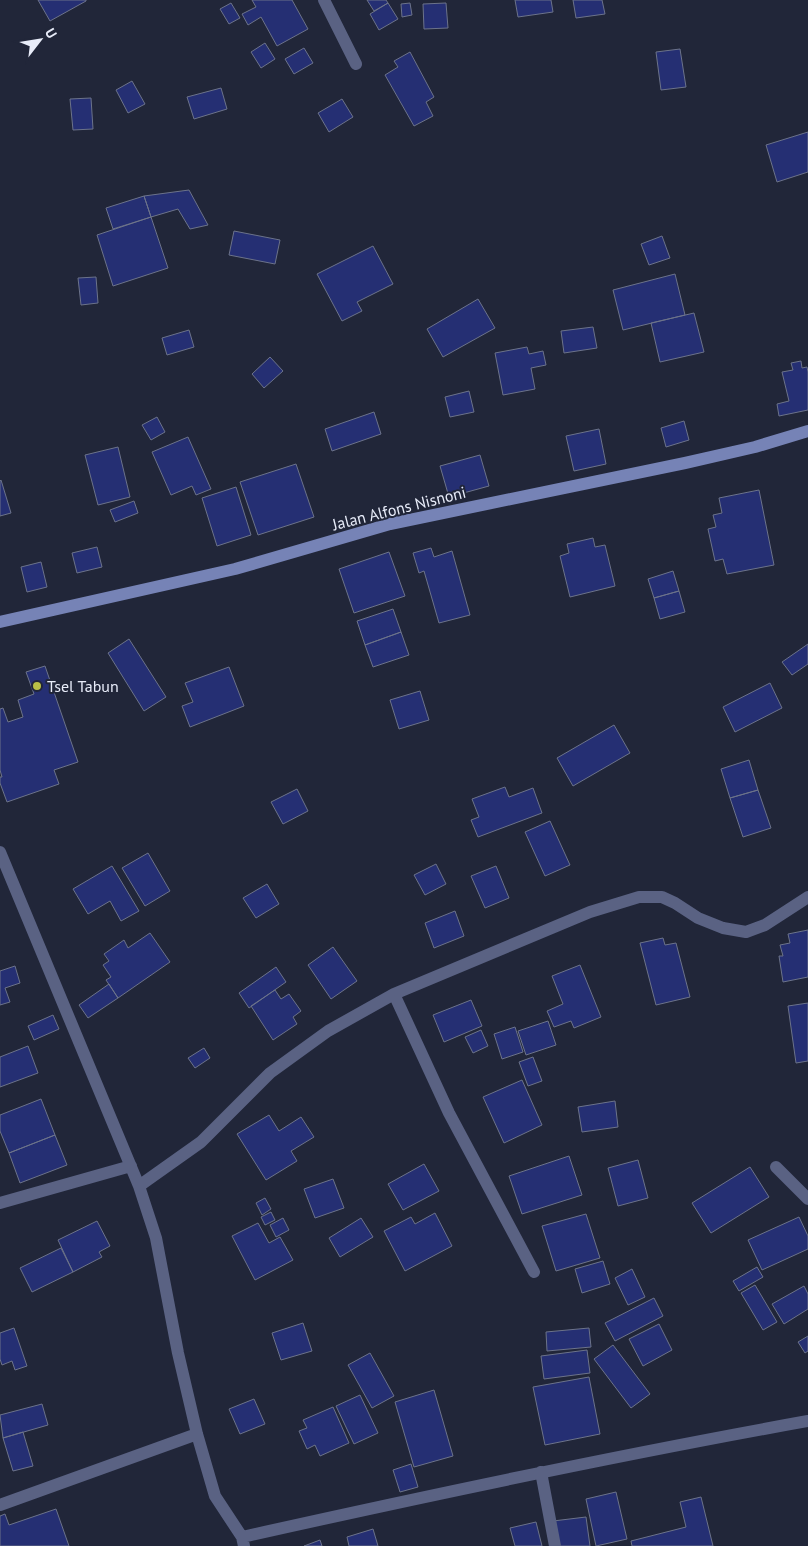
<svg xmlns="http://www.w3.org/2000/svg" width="808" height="1546" font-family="'PT Sans',sans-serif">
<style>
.building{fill:#252f73;stroke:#6c738a}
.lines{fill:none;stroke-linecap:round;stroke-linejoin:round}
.minor{stroke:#5a6283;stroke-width:12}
.secondary{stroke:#7683b6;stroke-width:12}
.poi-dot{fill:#b9c046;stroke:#212639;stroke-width:2}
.labels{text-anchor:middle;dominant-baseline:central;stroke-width:4;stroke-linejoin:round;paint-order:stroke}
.street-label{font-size:16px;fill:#e8ecf9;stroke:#212639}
.poi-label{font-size:16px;fill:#e8ecf9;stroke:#212639;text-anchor:start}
</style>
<rect width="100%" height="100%" fill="#212639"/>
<!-- building -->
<path class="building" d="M 38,0 L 86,0 L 86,1 L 50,21 Z
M 252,0 L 292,0 L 308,29 L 277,46 L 261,17 L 248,25 L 242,14 L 256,7 Z
M 367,0 L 386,0 L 388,3 L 374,11 Z
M 515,0 L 551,0 L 553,12 L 518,17 Z
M 573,0 L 602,0 L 605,14 L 576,18 Z
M 231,3 L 240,18 L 229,24 L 220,9 Z
M 388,3 L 398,19 L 379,30 L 370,14 Z
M 410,3 L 412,15 L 402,17 L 401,4 Z
M 446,3 L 448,28 L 424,29 L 423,4 Z
M 265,43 L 275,59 L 261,68 L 251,52 Z
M 304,48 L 313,63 L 294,74 L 285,59 Z
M 680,49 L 686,87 L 661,90 L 656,52 Z
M 410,52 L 434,97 L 426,102 L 433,116 L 414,126 L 385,75 L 398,67 L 394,61 Z
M 132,81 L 145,104 L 128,113 L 116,90 Z
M 221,88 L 227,109 L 194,119 L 187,97 Z
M 91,98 L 93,129 L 73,130 L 70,99 Z
M 342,99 L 353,117 L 329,132 L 318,113 Z
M 808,132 L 808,172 L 777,182 L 766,145 Z
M 189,190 L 208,225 L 190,229 L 178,209 L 151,217 L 144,196 Z
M 144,196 L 151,217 L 113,229 L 106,208 Z
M 151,217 L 168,268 L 113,286 L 97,235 Z
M 234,231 L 280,240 L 275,264 L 229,255 Z
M 662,236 L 670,258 L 649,265 L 641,244 Z
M 373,246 L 393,284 L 357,302 L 362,311 L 342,321 L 317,274 Z
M 675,274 L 685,315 L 623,330 L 613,290 Z
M 96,277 L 98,303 L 81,305 L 78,278 Z
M 478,299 L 495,328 L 443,357 L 427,329 Z
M 694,313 L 704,352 L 660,362 L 651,323 Z
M 593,327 L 597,348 L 564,353 L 561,331 Z
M 189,330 L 194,347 L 167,355 L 162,338 Z
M 527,347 L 529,354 L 543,351 L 546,365 L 531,368 L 535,389 L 503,395 L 495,353 Z
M 270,357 L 283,371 L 264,388 L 252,374 Z
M 801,361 L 802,368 L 807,367 L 808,372 L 808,410 L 779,416 L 777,404 L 789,401 L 782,372 L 793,370 L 791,363 Z
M 469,391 L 474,412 L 450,417 L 445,397 Z
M 374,412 L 381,434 L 332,451 L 325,429 Z
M 157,417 L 165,432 L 151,440 L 142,425 Z
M 684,421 L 689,440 L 666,447 L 661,428 Z
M 599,429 L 606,464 L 574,471 L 566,436 Z
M 188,437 L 211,489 L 196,495 L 192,486 L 171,495 L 152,452 Z
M 118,447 L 130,497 L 98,505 L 85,455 Z
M 480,455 L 489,486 L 449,497 L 440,466 Z
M 296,464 L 314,517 L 258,535 L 240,482 Z
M 1,480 L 11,513 L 0,516 L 0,481 Z
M 236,487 L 251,535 L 217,546 L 202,498 Z
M 759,490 L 774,565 L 727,574 L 723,559 L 715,561 L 708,529 L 716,527 L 713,515 L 722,513 L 719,498 Z
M 134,501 L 138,513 L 115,522 L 110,510 Z
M 593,538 L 595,547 L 605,545 L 615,586 L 570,597 L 560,556 L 569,553 L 567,544 Z
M 97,547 L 102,567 L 77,573 L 72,553 Z
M 431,548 L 434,557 L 452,551 L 470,615 L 439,623 L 424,571 L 419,573 L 413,553 Z
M 389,552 L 405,596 L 354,613 L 339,569 Z
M 41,562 L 47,587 L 27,592 L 21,567 Z
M 673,571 L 679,591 L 654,598 L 648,579 Z
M 679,591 L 685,612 L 660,619 L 654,598 Z
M 393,609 L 401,632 L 365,645 L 357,621 Z
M 401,632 L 409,655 L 373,667 L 365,645 Z
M 129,639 L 166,697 L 144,711 L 108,653 Z
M 808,644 L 808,664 L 792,675 L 782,662 Z
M 45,666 L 78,762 L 54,770 L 59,784 L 7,802 L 0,783 L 0,777 L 2,777 L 0,770 L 0,709 L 3,708 L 8,722 L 23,717 L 18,700 L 34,694 L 26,672 Z
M 229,667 L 244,706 L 190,727 L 182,706 L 193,702 L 185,683 Z
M 770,683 L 782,708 L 735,732 L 723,707 Z
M 420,691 L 429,720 L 399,729 L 390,700 Z
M 614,725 L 630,753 L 573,786 L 557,758 Z
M 749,760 L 758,790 L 730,798 L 721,769 Z
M 505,787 L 509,797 L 533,788 L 542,813 L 478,837 L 471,820 L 479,817 L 472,799 Z
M 297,789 L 308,811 L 283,824 L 271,802 Z
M 758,790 L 771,828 L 743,837 L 730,798 Z
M 550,821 L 570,865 L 545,876 L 525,832 Z
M 148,853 L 170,891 L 145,906 L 122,868 Z
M 436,864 L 446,884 L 425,895 L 414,875 Z
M 112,866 L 139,911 L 121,921 L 110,901 L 88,914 L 73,889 Z
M 496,866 L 509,898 L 485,908 L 471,876 Z
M 267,884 L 279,904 L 256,918 L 243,898 Z
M 455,911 L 464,936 L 434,948 L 425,923 Z
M 808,930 L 808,977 L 783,982 L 779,956 L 783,956 L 780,945 L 790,943 L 788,934 Z
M 150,933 L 170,962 L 118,998 L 106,980 L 111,977 L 103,965 L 109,961 L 104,954 L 124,940 L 128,948 Z
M 663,938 L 665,945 L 676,943 L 690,997 L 656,1005 L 640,943 Z
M 333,947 L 357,981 L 331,999 L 308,965 Z
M 580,965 L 601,1017 L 574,1028 L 571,1021 L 554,1027 L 547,1011 L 563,1004 L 552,976 Z
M 15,966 L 20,983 L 5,988 L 10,1002 L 0,1005 L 0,971 Z
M 276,967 L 286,982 L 249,1008 L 239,993 Z
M 109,984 L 118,998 L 88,1018 L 79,1005 Z
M 275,990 L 281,999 L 289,994 L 301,1011 L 293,1017 L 297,1024 L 273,1040 L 251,1006 Z
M 471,1000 L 482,1026 L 444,1042 L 433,1015 Z
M 808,1003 L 808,1061 L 796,1063 L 788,1006 Z
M 53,1015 L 59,1029 L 34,1040 L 28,1026 Z
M 548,1021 L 556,1045 L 526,1055 L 518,1031 Z
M 515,1027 L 523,1052 L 502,1059 L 494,1034 Z
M 481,1030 L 488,1046 L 473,1053 L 465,1037 Z
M 28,1046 L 38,1073 L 0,1087 L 0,1057 Z
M 204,1048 L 210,1058 L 195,1068 L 188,1058 Z
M 533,1057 L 542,1081 L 528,1086 L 519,1062 Z
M 522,1080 L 542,1125 L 504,1143 L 483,1097 Z
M 41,1099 L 55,1135 L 9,1153 L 0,1131 L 0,1115 Z
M 615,1101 L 618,1127 L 582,1132 L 578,1107 Z
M 269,1115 L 279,1131 L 301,1117 L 314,1137 L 291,1151 L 297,1161 L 266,1180 L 237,1134 Z
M 55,1135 L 67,1165 L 20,1183 L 9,1153 Z
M 569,1156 L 582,1195 L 522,1214 L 509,1176 Z
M 638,1160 L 648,1198 L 618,1206 L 608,1168 Z
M 424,1164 L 439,1191 L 403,1210 L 388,1184 Z
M 750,1167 L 769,1197 L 711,1233 L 692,1203 Z
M 333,1179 L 344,1208 L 315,1218 L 304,1189 Z
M 265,1198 L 271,1209 L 262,1215 L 256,1203 Z
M 271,1212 L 275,1220 L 265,1225 L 261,1217 Z
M 435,1213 L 452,1246 L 405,1271 L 384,1231 L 411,1217 L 415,1224 Z
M 586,1214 L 600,1258 L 556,1271 L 542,1226 Z
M 799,1217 L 808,1236 L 808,1249 L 762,1270 L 748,1240 Z
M 283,1218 L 289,1230 L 276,1237 L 270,1225 Z
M 361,1218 L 373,1237 L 340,1257 L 329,1238 Z
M 97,1221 L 110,1246 L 99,1252 L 102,1257 L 73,1272 L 58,1240 Z
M 258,1223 L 269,1243 L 280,1237 L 293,1260 L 255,1280 L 232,1236 Z
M 61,1248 L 73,1272 L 32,1292 L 20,1268 Z
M 603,1261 L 610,1284 L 582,1293 L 575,1269 Z
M 757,1267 L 763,1277 L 739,1291 L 733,1281 Z
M 632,1269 L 645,1297 L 628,1305 L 615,1278 Z
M 755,1285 L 777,1322 L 763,1330 L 741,1293 Z
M 804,1286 L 808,1294 L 808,1309 L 784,1324 L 772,1304 Z
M 654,1298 L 663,1316 L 615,1341 L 605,1323 Z
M 303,1323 L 312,1351 L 281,1360 L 272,1333 Z
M 659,1324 L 672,1350 L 643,1366 L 629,1339 Z
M 14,1328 L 27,1366 L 15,1370 L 12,1361 L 2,1365 L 0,1359 L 0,1333 Z
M 589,1328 L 591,1347 L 547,1351 L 546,1332 Z
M 808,1336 L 808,1351 L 805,1353 L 798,1342 Z
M 613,1345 L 650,1394 L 631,1408 L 594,1359 Z
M 587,1350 L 590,1373 L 544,1379 L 541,1356 Z
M 370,1353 L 394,1396 L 372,1408 L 348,1365 Z
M 589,1377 L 600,1434 L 545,1445 L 533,1387 Z
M 434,1390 L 453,1456 L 414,1467 L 395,1402 Z
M 360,1395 L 378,1433 L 354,1444 L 336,1406 Z
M 254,1399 L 265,1424 L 240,1434 L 229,1409 Z
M 42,1404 L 48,1425 L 3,1438 L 0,1415 Z
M 333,1407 L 349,1443 L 320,1456 L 315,1445 L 307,1449 L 299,1431 L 307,1428 L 303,1420 Z
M 23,1432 L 33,1466 L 13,1471 L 3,1438 Z
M 411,1464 L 418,1487 L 400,1492 L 393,1470 Z
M 616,1492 L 627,1539 L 596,1546 L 586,1499 Z
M 701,1497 L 713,1546 L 632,1546 L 631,1541 L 686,1527 L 680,1502 Z
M 56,1509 L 69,1546 L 0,1546 L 0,1516 L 5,1514 L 9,1525 Z
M 586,1517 L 590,1546 L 557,1546 L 553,1521 Z
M 536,1522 L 542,1546 L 515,1546 L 510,1528 Z
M 373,1529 L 378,1546 L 349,1546 L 347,1537 Z
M 320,1540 L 322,1546 L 304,1546 Z"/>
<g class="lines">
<!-- minor -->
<path class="minor" d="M 324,0 L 356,64
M 0,852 L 139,1186 L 156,1238 L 178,1353 L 197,1434 L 215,1496 L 242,1537 L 244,1546
M 394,994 L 449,1113 L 534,1272
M 776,1167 L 808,1199
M 139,1186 L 201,1142 L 270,1073 L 328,1031 L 394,994 L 590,912 L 639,897 L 662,897 L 675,903 L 698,918 L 723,928 L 746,932 L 765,925 L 808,897
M 0,1203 L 131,1166
M 541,1472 L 555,1546
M 0,1505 L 197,1434
M 242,1537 C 430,1495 618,1455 808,1421"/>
<!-- secondary -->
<path class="secondary" d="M 0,622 L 235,569 L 390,524 L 685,463 L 755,447 L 808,431"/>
</g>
<!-- markers -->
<circle class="poi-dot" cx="37" cy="686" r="5"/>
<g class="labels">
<!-- street labels -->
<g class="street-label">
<text transform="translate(399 508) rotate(-14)">Jalan Alfons Nisnoni</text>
</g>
<!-- poi labels -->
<g class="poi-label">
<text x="47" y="686">Tsel Tabun</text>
</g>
</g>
<!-- north arrow -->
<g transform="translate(40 40) rotate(59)" stroke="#212639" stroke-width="4" paint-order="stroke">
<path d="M0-4L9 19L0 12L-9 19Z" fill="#e8ecf9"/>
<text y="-8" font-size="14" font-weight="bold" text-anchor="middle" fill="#e8ecf9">U</text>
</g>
</svg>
